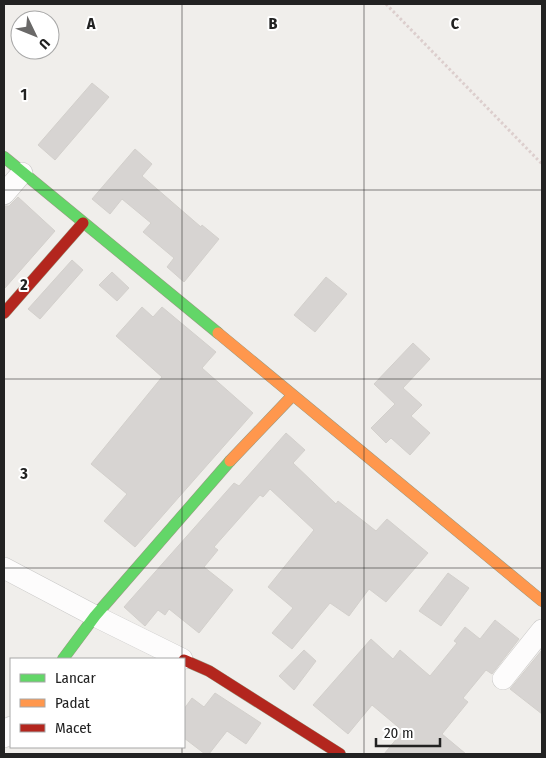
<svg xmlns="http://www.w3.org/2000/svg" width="546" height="758" font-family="'Fira Sans Condensed',sans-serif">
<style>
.building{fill:#d7d4d2;stroke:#d3d0cc}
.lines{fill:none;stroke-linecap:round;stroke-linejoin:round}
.street-casing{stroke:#c9c8c7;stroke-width:22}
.fast-casing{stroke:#999a82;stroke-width:12}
.slow-casing{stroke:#999a82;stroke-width:12}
.jam-casing{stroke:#999a82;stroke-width:12}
.path{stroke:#dccecd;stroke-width:3;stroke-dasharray:2.5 2.5;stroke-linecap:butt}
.street{stroke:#fdfcfc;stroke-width:21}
.fast{stroke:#63d668;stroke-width:11}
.slow{stroke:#ff974d;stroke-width:11}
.jam{stroke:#b3261e;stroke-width:11}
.grid{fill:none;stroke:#222;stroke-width:1;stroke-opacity:0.55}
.grid-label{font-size:16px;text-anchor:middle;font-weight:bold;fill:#222;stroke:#fff;stroke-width:4;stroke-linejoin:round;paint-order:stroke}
</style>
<rect width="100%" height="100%" fill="#f0eeeb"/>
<!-- building -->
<path class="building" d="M 92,83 L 109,97 L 55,160 L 38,145 Z
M 135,149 L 152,164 L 142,176 L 201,227 L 202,225 L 219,239 L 184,282 L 167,267 L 174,258 L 143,232 L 151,223 L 122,199 L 110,214 L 92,199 Z
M 18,197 L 55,231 L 5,288 L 4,206 L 9,206 Z
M 72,260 L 83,270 L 40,319 L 28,309 Z
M 112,272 L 129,288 L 117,301 L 99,285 Z
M 326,277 L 347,294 L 315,332 L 294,315 Z
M 142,307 L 153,317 L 162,307 L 216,352 L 202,368 L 253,413 L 135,547 L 104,521 L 127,494 L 91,464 L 162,377 L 116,336 Z
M 413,343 L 430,359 L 403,388 L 422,405 L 411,416 L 430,433 L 410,455 L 391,438 L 386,443 L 371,428 L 395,404 L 374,384 Z
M 286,433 L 305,450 L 293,463 L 336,504 L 338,501 L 376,531 L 387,519 L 428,553 L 386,602 L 369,589 L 349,616 L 330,603 L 292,649 L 272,633 L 293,608 L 268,587 L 314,530 L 270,489 L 263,497 L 260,495 L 214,547 L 218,550 L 204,567 L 233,590 L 199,633 L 169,609 L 165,615 L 158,610 L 145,626 L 124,607 L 234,483 L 239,486 Z
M 448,573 L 469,588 L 441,626 L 419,611 Z
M 495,620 L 519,639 L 492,674 L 486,670 L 463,698 L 468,702 L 442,734 L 466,754 L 384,754 L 403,731 L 372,705 L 348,734 L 313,705 L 371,639 L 393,659 L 400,650 L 430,676 L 457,643 L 454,641 L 465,627 L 480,639 Z
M 304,650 L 316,661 L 294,690 L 279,676 Z
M 542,650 L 542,714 L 510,689 Z
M 215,693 L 261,723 L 246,744 L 227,731 L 209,754 L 205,754 L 184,738 L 184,709 L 192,698 L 204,707 Z"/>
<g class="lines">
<defs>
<path id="street" d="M 4,194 L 22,173
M 4,568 L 95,616 L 182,659
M 503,679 L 542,630
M 4,737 L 11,727"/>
<path id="fast" d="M 4,157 L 218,333
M 63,659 L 95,616 L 230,461"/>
<path id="slow" d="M 218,333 L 542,601
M 230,461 L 293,395"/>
<path id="jam" d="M 4,313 L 83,223
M 184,660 L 209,671 L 340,754"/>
</defs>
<!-- street casing -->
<use href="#street" class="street-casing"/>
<!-- fast casing -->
<use href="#fast" class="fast-casing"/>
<!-- slow casing -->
<use href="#slow" class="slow-casing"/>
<!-- jam casing -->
<use href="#jam" class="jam-casing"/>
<!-- path -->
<path class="path" d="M 386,4 L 542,164"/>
<!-- street -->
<use href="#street" class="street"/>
<!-- fast -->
<use href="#fast" class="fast"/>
<!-- slow -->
<use href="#slow" class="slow"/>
<!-- jam -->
<use href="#jam" class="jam"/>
</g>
<!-- grid -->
<path class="grid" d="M 182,4 L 182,659M 364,4 L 364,754M 4,190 L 542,190M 4,379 L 542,379M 4,568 L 542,568M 182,747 L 182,754"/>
<g class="grid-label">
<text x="91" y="29">A</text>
<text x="273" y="29">B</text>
<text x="455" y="29">C</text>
<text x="24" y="100">1</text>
<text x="24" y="290">2</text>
<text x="24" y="479">3</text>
</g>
<!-- border -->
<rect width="546" height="758" fill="none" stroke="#222222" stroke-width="10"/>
<!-- legend -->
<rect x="10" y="658" width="175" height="90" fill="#ffffff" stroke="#a7a7a7"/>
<rect x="20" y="674" width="25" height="8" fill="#63d668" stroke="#a7a7a7"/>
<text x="55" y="683" font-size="15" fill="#222222">Lancar</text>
<rect x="20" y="699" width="25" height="8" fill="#ff974d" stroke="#a7a7a7"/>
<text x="55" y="708" font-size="15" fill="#222222">Padat</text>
<rect x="20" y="724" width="25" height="8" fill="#b3261e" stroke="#a7a7a7"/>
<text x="55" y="733" font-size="15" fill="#222222">Macet</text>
<!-- north arrow -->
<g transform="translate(35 35) rotate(133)"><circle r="24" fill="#ffffff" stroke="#a7a7a7"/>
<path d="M0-4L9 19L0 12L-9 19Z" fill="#6a6968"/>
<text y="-8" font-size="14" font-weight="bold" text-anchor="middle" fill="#222222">U</text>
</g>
<!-- scale -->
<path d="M376 738v8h64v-8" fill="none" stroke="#222222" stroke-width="2.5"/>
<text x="384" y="738" font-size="15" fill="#222222" stroke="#ffffff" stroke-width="4" paint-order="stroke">20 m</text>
</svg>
